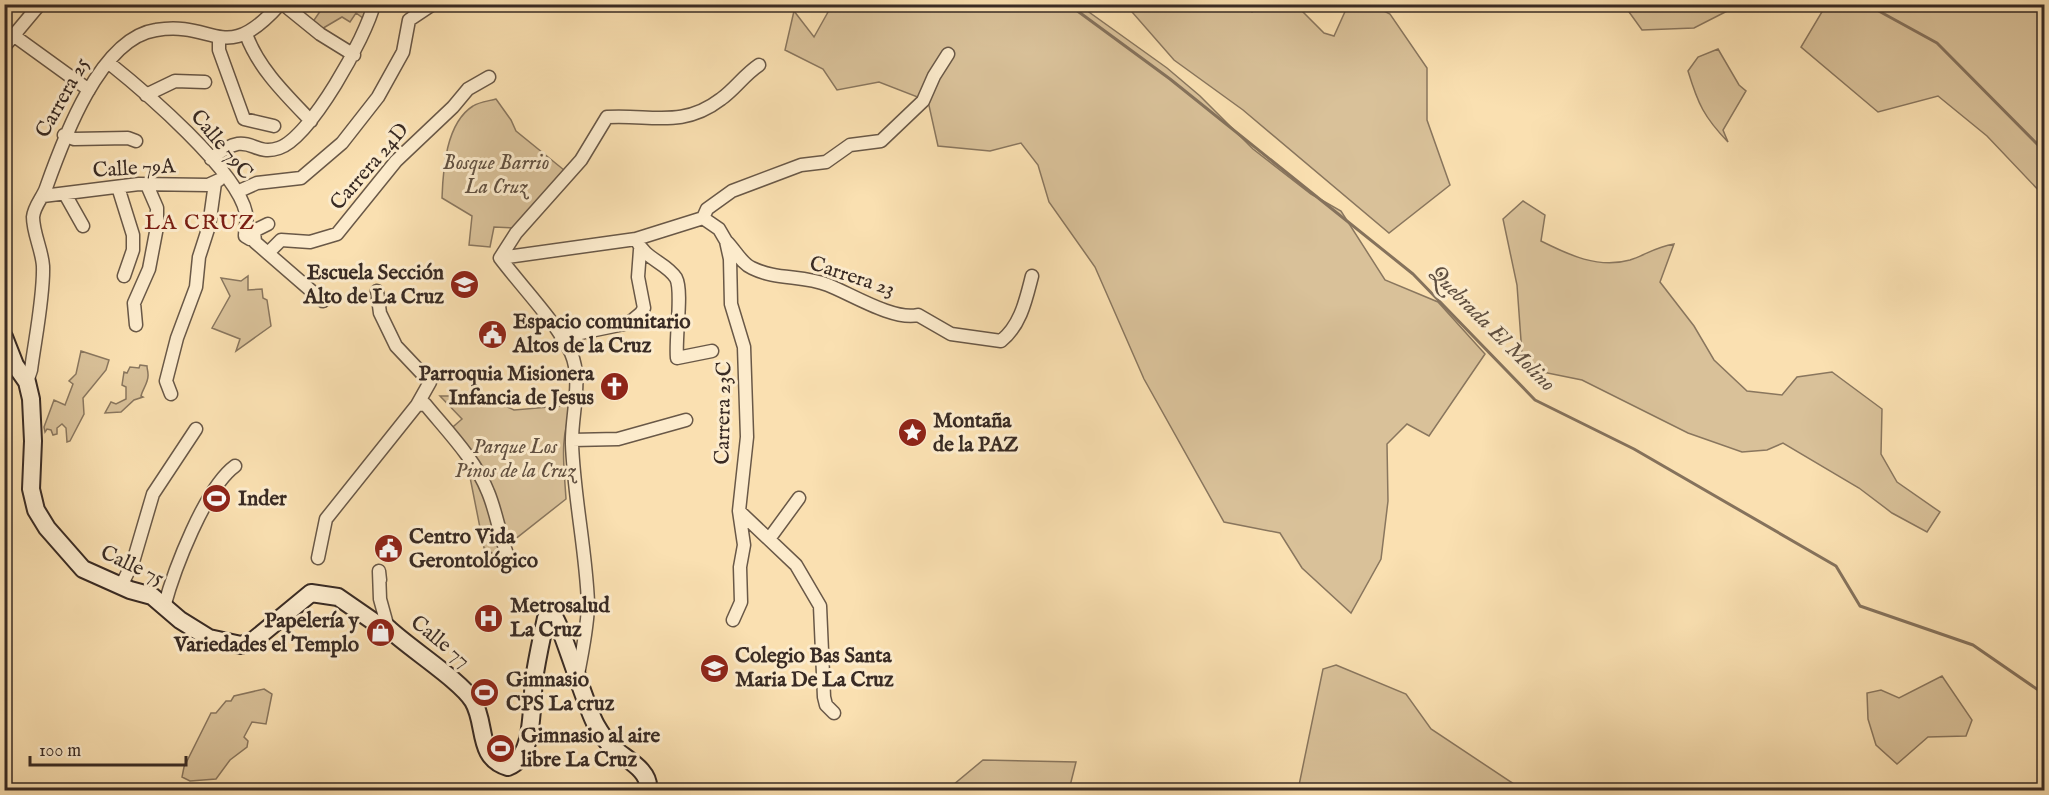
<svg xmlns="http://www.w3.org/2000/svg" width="2049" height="795" font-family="'IM FELL English',serif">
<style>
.green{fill:#d9c199;stroke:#89765e;stroke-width:1.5}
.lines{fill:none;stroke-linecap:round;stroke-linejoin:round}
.stream{stroke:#85725c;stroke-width:3}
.street-casing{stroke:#695847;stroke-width:15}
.secondary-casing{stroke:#392b24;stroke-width:20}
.street{stroke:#fcebcc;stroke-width:12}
.secondary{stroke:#fcebcc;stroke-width:16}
.labels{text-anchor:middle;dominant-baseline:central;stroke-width:6;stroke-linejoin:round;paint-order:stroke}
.street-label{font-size:21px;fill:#392b24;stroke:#fcebcc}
.park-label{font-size:21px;font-style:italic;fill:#615041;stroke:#fcebcc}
.poi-label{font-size:21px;font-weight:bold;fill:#392b24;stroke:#fcebcc;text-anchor:start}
.neighbourhood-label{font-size:22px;letter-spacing:1.5px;fill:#7a1f14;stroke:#fcebcc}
.water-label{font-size:22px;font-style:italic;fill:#5f4f40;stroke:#fcebcc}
</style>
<rect width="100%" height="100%" fill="#fae0b1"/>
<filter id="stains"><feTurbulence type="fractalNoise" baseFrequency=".00333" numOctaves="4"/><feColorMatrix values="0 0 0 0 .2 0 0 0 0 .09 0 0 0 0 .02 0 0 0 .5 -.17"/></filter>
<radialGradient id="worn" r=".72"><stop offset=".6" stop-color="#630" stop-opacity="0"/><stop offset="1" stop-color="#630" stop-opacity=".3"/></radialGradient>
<!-- green -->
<path class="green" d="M 339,4 L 371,5 L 367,21 L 356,13 L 350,22 L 342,17 L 320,30 L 312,23 L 323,7 L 321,5 Z
M 1144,4 L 1246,5 L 1252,12 L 1259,5 L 1296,5 L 1324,33 L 1334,36 L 1348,5 L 1372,5 L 1390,14 L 1427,68 L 1427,120 L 1450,185 L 1389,233 L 1243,110 L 1174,60 L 1132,12 Z
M 832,5 L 1079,5 L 1167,68 L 1200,96 L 1253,149 L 1311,194 L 1341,211 L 1385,280 L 1438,302 L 1485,354 L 1429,436 L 1407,424 L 1387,444 L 1388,501 L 1381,559 L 1351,613 L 1302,568 L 1280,533 L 1224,522 L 1144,379 L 1095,267 L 1049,202 L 1038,165 L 1021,143 L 990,151 L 938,146 L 928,101 L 879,82 L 837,90 L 823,69 L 785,50 L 794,11 L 814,37 Z
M 1624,5 L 1739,5 L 1694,28 L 1642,30 Z
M 1826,5 L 2044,5 L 2044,196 L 1987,136 L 1938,96 L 1878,112 L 1801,47 Z
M 1718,49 L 1739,85 L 1746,91 L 1723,130 L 1728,142 C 1704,117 1698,104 1688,71 L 1698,57 Z
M 496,99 L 511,120 L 516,131 L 564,170 L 515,228 L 494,227 L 490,247 L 469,245 L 472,216 L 442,198 C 443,169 446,123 473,106 C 479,102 489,101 496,99 Z
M 1523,201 L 1545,215 L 1541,241 C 1569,255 1598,269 1630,260 C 1646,255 1655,247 1674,244 L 1660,282 L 1694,326 L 1714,360 L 1747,391 L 1782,395 L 1797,377 L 1832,372 L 1882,409 L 1881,454 L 1897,482 L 1940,512 L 1927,532 L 1892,513 L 1859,488 L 1783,443 L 1767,450 L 1742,452 L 1688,433 L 1582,380 L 1523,368 L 1517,285 L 1503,219 Z
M 248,276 L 248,290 L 262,289 L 263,298 L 267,300 L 271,326 L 236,351 L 240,339 L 212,328 L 230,296 L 221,278 L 241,281 Z
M 81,351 L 109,360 L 106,370 L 83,398 L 84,414 L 70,441 L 67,442 L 66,428 L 62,424 L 57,428 L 57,434 L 53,435 L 51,430 L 47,429 L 45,432 L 44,427 L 54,400 L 65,405 L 73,384 L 69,381 L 76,374 Z
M 140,365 L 147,366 C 147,369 148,371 148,374 C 149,382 143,388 141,396 L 143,397 L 134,400 L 121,412 L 105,413 L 111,402 L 116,404 L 126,399 L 126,387 L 122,385 L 124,372 L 127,373 L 130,367 L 139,368 Z
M 440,396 L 483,396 L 514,410 L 573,405 C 559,437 564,465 566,499 L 495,555 L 484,548 L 468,467 L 446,433 L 462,419 Z
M 1336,665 L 1406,694 L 1431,729 L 1523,790 L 1298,790 L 1323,669 Z
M 1942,676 L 1972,720 L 1966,736 L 1928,737 L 1897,764 L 1876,745 L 1868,719 L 1867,693 L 1881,690 L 1899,698 Z
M 264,689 L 272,694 L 266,724 L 252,722 L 244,737 L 248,741 L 247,747 L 230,760 L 216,779 L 190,781 L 182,777 L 184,767 L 211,713 L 216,713 L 226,701 L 231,701 L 234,696 Z
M 983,760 L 1076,762 L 1069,790 L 947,790 Z"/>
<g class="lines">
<!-- stream -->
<path class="stream" d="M 1068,4 L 1170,79 L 1413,274 L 1535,400 L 1634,449 L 1836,566 L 1860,606 L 1973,645 L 2044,694
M 1866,4 L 1937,43 L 2044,151"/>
<defs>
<path id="street" d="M 283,4 L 320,34 L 354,55
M 246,34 C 258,68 286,95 311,121
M 13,35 L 89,90
M 219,38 L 219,50 L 244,119 L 274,126
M 4,47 L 40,4
M 109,63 C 144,91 237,170 246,213 C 248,219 245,229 245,236 L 250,239 L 254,231 L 255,242 L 323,301
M 146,95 L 175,81 L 205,82
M 64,135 L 74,139 L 128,138 L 136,141
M 211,159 C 251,126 250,158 279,148 C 311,137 366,37 374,4
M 118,187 L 133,235 L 133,250 L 124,276
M 237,192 L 257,183 L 301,178 L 342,143 L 378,97 L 403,52 L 409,20 L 433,4
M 65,194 L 83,226
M 43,196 L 139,184 L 208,185 L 219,180
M 703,218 L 719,229 L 726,241 L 730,259 L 731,304 L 744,347 L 747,437 L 739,511 L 744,545 L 740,567 L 741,602 L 733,620
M 254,231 L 268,224
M 636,239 C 645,260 666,262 676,278 C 683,291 675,338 677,358 L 712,351
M 727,242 C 735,250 742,264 752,268 C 776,280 803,275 828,285 C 851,294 894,321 918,315 L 951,334 L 1001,341 C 1021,325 1026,299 1032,276
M 268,253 L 281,240 L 310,242 L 337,234 L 396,161 L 453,107 L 468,89 L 489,77
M 500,258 L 636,239 L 703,218 L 707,209 L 732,191 L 801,165 L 826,162 L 850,145 L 881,141 L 923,101 L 934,76 L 948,54
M 500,258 C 521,286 557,323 571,353 C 583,380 571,416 572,444 C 574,498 586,550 588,603 C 588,626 582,652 578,675
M 500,258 L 516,233 L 581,160 L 607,117 C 650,114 682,129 721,99 C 735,89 744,75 759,65
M 136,325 L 134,303 L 149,269 L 157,227 L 157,208 L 147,185
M 561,337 L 629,323 L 641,313 L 644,308 L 638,277 L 640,250
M 27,382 L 31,370 C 35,339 44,296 43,266 C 42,250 33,233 33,217 C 34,206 43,197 46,188 C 63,140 100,38 156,30 C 216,20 224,67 280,4
M 171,394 L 166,381 L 177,338 L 196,287 L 199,257 L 209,226 L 215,183
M 417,405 L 425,404 C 447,431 475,459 488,492 C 496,511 499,532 506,551
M 572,440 L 618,439 L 686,420
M 739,511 L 796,565 L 820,606 L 824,697 L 826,705 L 834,713
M 769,539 L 799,498
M 318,558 L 326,519 L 417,405 L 430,382 L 396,346 L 380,313 L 377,291
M 380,580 L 379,571 L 380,599 L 388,628
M 121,586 L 133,562 L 153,494 L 196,429
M 164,607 C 174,570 205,488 235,466"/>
<path id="secondary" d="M 4,337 L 15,365 L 27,382 L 31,399 L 33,441 L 31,489 L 36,510 L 47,528 L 83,569 L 130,590 L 152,596 L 180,620 L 209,638 L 241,645 L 254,640 L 311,593 L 338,597 L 380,626 L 388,628 C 409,648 461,681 473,701 C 487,724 476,758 508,767 C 537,756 530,699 535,673 C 538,655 542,636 546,618 L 552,614 C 560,619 585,706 596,725 C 600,732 606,741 612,747 C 625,759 651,770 648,790"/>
</defs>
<!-- street casing -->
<use href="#street" class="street-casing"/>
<!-- secondary casing -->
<use href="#secondary" class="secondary-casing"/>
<!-- street -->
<use href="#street" class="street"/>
<!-- secondary -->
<use href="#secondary" class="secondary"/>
</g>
<!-- icons -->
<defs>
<symbol id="school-disc" viewBox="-11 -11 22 22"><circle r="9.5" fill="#8f2418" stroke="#fcebcc"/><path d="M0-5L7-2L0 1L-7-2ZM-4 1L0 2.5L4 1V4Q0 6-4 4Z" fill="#fff"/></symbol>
<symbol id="civic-disc" viewBox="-11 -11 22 22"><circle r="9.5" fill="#8f2418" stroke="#fcebcc"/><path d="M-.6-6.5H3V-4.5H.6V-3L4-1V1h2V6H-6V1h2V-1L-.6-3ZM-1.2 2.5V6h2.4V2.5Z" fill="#fff"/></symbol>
<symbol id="church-disc" viewBox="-11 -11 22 22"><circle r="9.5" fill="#8f2418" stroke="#fcebcc"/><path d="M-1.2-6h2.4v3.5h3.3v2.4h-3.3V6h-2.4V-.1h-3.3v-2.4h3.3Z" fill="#fff"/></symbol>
<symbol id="sight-disc" viewBox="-11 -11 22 22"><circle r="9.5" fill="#8f2418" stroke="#fcebcc"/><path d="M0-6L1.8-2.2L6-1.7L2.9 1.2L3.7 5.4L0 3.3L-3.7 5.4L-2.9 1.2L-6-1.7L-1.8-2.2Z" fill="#fff"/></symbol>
<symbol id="stadium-disc" viewBox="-11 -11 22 22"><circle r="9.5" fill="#8f2418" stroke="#fcebcc"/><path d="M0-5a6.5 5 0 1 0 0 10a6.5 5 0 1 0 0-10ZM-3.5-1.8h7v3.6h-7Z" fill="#fff"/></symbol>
<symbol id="hospital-disc" viewBox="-11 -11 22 22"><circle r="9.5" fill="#8f2418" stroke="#fcebcc"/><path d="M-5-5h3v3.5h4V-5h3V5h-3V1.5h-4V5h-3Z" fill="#fff"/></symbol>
<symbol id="shop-disc" viewBox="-11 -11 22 22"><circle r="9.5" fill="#8f2418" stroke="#fcebcc"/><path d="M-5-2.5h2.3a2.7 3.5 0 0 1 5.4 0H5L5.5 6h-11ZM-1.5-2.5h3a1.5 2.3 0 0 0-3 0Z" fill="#fff"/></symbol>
</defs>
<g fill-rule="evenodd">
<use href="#school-disc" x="448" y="268" width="33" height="33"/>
<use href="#civic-disc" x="476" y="318" width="33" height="33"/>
<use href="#church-disc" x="598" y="370" width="33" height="33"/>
<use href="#sight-disc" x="896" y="416" width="33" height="33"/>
<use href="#stadium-disc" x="200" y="482" width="33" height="33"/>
<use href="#civic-disc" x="372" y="532" width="33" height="33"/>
<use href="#hospital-disc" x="472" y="602" width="33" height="33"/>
<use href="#shop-disc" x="364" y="616" width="33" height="33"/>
<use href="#school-disc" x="698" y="652" width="33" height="33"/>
<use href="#stadium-disc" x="468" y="676" width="33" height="33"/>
<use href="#stadium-disc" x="484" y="732" width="33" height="33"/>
</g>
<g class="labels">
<!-- street labels -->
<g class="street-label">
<text transform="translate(63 98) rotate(-61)">Carrera 25</text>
<text transform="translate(221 145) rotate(50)">Calle 79C</text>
<text transform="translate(370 167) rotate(-49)">Carrera 24D</text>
<text transform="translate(134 169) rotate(-3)">Calle 79A</text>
<text transform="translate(852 277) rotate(18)">Carrera 23</text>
<text transform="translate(724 413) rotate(-89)">Carrera 23C</text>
<text transform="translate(132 566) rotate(25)">Calle 75</text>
<text transform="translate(440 642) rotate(39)">Calle 77</text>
</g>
<!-- park labels -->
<g class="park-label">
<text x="496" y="163">Bosque Barrio<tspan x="496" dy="24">La Cruz</tspan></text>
<text x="515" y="447">Parque Los<tspan x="515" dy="24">Pinos de la Cruz</tspan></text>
</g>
<!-- poi labels -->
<g class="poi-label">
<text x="444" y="273" text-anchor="end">Escuela Sección<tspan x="444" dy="24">Alto de La Cruz</tspan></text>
<text x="513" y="322">Espacio comunitario<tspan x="513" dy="24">Altos de la Cruz</tspan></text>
<text x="594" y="374" text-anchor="end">Parroquia Misionera<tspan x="594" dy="24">Infancia de Jesus</tspan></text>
<text x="933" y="421">Montaña<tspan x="933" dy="24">de la PAZ</tspan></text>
<text x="238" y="499">Inder</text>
<text x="409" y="537">Centro Vida<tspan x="409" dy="24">Gerontológico</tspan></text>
<text x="510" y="606">Metrosalud<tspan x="510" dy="24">La Cruz</tspan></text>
<text x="359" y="621" text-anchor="end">Papelería y<tspan x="359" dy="24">Variedades el Templo</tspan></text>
<text x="735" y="656">Colegio Bas Santa<tspan x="735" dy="24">Maria De La Cruz</tspan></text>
<text x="506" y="680">Gimnasio<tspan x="506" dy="24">CPS La cruz</tspan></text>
<text x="521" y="736">Gimnasio al aire<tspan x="521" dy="24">libre La Cruz</tspan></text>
</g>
<!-- neighbourhood labels -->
<g class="neighbourhood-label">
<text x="200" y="223">LA CRUZ</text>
</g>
<!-- water labels -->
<g class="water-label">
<text transform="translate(1492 329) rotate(45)">Quebrada El Molino</text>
</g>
</g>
<!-- margin -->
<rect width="2049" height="795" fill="none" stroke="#fae0b1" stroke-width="24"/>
<rect x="6" y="6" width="2037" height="783" fill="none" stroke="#392b24" stroke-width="3"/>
<rect x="12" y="12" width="2025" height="771" fill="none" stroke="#392b24" stroke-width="1.5"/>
<!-- scale -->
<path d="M30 756v9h156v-9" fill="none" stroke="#392b24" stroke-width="3"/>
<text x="39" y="756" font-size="18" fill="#392b24" stroke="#fcebcc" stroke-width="4.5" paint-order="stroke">100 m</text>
<rect width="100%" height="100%" filter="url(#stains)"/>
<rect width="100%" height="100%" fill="url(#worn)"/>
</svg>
